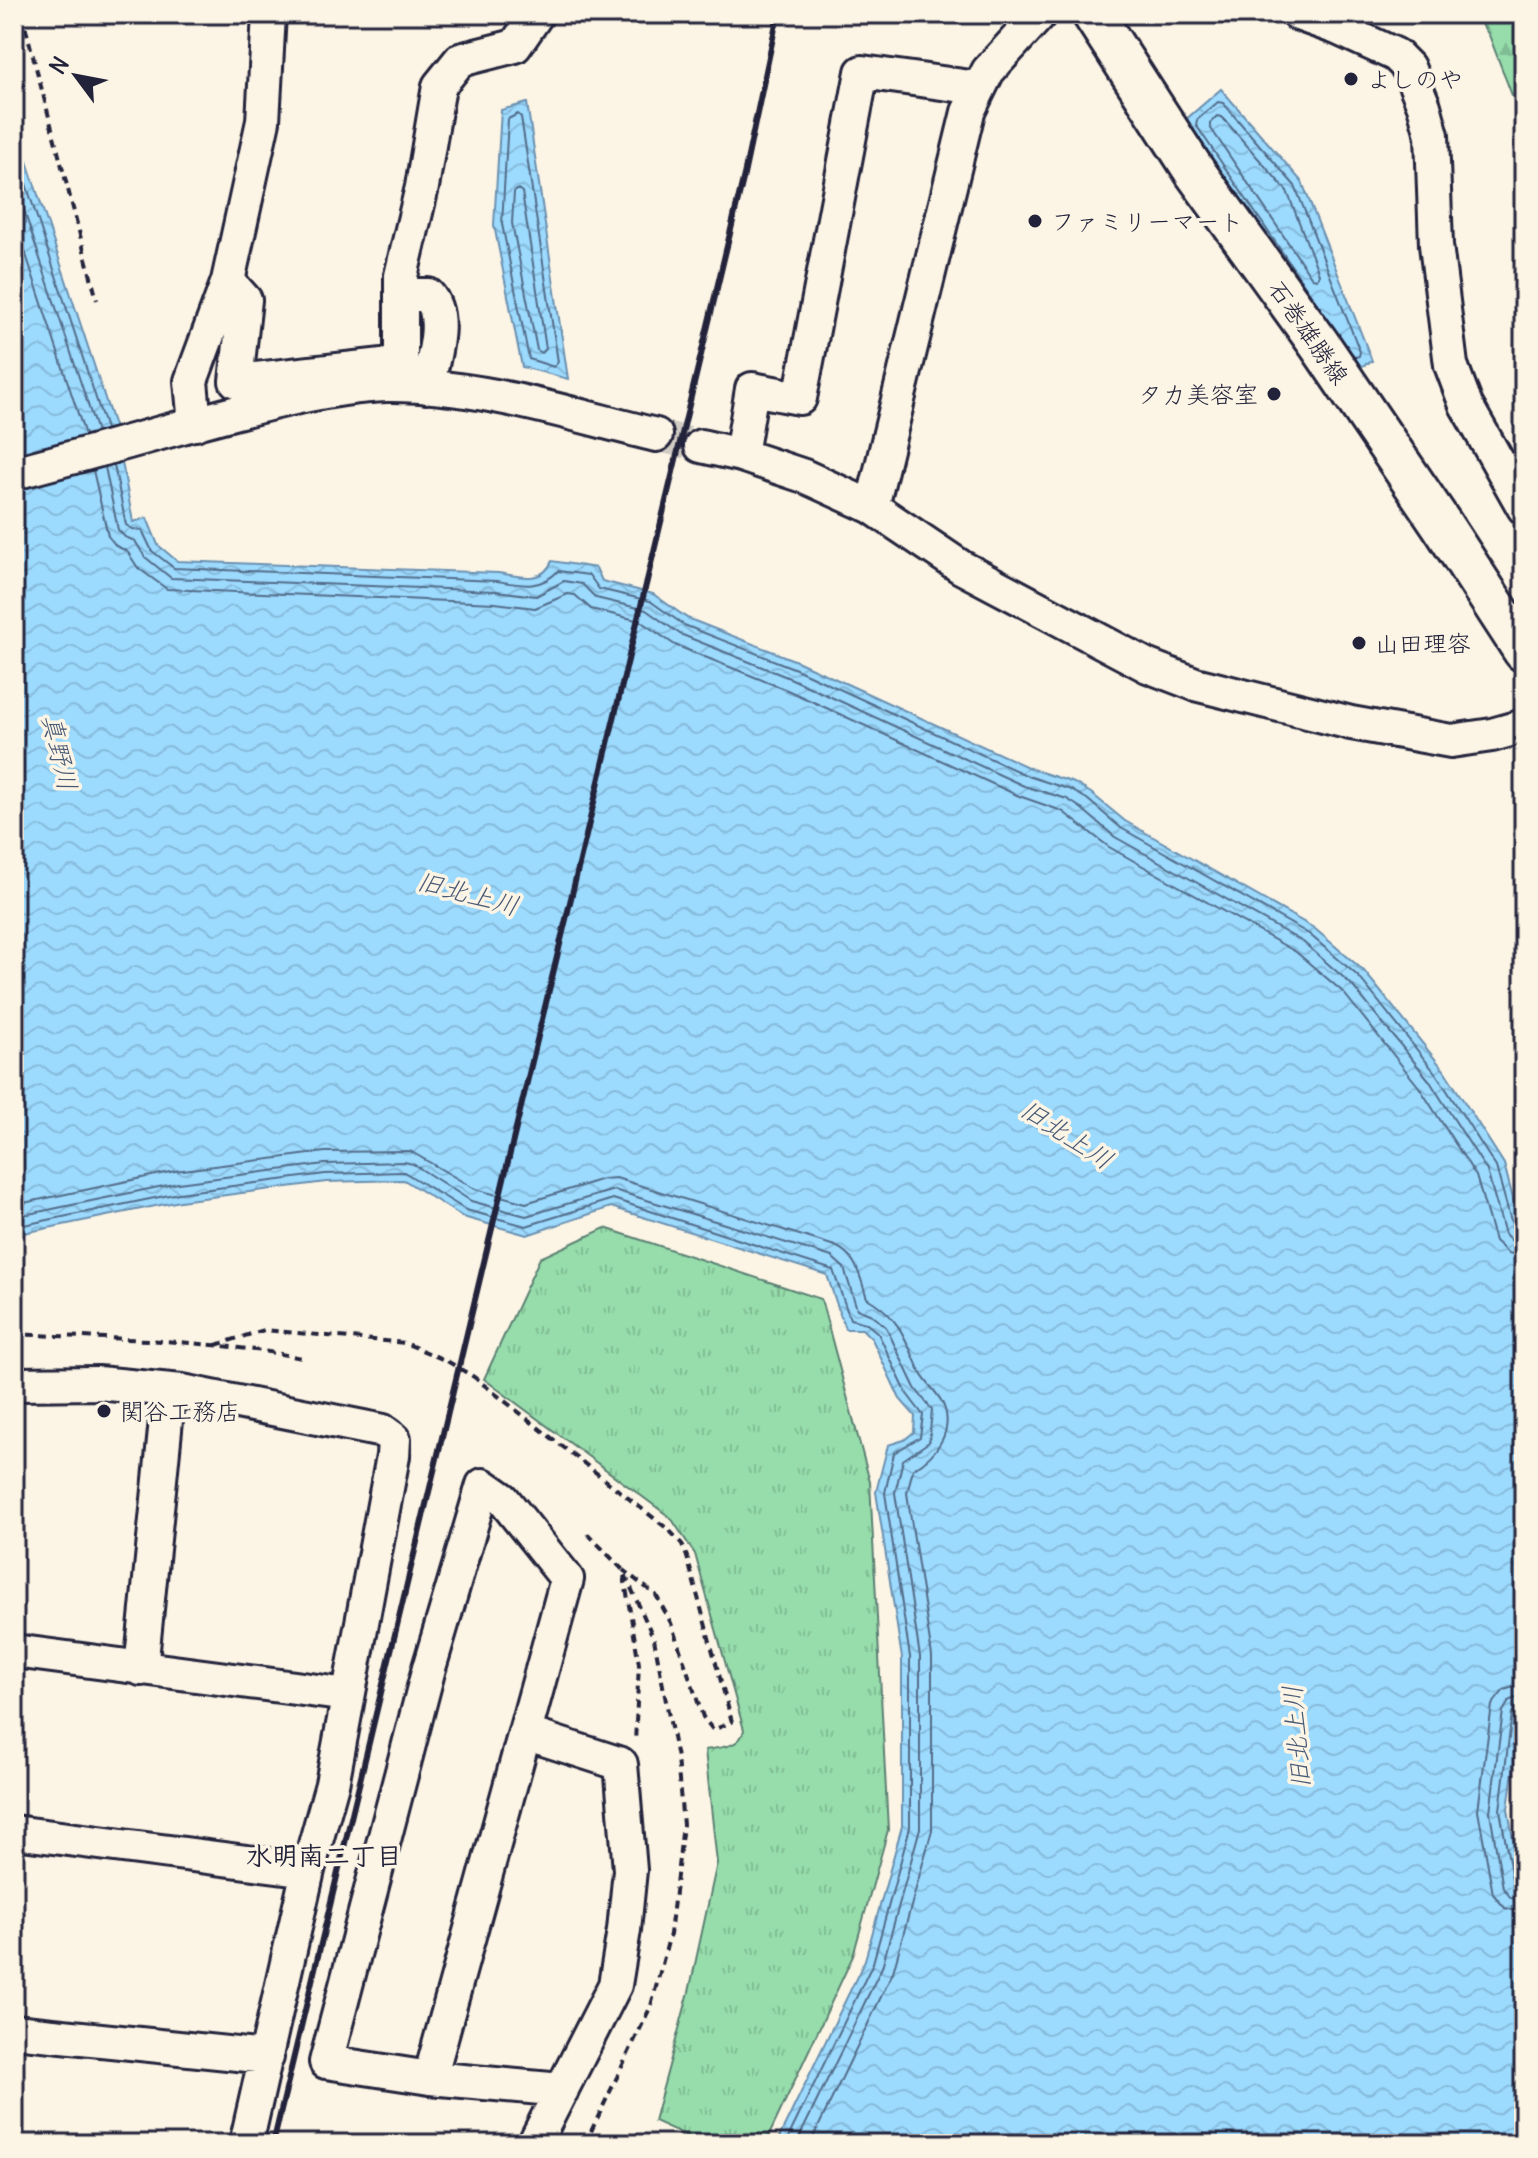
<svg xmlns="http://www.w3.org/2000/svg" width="1538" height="2158" font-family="Delius,'Klee One',sans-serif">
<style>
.grass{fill:url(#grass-tufts);stroke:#5c8073;stroke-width:2}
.forest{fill:url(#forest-firs);stroke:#5c8073;stroke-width:2}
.water{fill:url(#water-waves);stroke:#6b90b0;stroke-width:2}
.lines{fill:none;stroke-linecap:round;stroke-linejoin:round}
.shore{stroke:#536c89;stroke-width:2}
.minor-tunnel{stroke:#d0cbc3;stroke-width:32;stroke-dasharray:32 16;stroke-linecap:butt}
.minor-casing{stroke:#22223b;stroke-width:38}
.major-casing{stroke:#22223b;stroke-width:46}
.path{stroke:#22223b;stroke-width:4;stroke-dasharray:8 6;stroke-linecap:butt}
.minor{stroke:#fcf5e5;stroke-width:32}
.major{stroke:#fcf5e5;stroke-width:40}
.rail{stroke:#22223b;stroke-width:6}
.poi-dot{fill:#22223b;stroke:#fcf5e5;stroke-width:3}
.labels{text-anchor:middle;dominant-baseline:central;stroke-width:7;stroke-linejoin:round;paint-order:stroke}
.poi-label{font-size:24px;fill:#22223b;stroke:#fcf5e5;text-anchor:start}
.street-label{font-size:24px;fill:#22223b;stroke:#fcf5e5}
.water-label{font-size:26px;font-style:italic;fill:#475976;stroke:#fcf5e5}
.neighbourhood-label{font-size:26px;font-weight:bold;fill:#22223b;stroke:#fcf5e5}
</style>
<defs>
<pattern id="grass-tufts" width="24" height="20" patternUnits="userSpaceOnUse" patternTransform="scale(2)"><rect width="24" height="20" fill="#96ddab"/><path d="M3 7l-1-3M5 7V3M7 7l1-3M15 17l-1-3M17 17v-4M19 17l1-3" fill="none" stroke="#81bd94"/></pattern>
<pattern id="forest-firs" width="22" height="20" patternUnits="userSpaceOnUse" patternTransform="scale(2)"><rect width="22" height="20" fill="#96ddab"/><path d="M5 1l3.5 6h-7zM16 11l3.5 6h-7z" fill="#81bd94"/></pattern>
<pattern id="water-waves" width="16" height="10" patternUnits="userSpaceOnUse" patternTransform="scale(2)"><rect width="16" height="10" fill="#9cdafe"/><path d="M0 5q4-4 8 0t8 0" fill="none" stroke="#86bbdb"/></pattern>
</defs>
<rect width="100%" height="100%" fill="#fcf5e5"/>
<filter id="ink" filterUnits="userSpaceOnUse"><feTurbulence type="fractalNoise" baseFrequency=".0125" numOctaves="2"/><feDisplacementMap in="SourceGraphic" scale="16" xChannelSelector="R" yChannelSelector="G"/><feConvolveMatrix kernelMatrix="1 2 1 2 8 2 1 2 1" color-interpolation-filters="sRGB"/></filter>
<g filter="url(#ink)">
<!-- grass -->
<path class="grass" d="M 605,1228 L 821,1299 L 870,1482 L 888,1830 L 853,1956 L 765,2144 L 705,2144 L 654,2121 L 689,1992 L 717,1863 L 705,1750 C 721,1747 740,1748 744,1730 L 695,1554 L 671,1518 L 484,1379 L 540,1258 Z"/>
<!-- forest -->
<path class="forest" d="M 1474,14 L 1524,14 L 1524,127 L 1489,35 Z"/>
<!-- water -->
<path class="water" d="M 1221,89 L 1302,182 L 1372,361 L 1353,371 L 1184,121 Z
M 527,103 L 568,379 L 522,367 L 494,225 L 501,110 Z
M 14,122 L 117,435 L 133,522 L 147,518 L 158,545 L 177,561 L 498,573 C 518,576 542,585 552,561 L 596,568 L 602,581 L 653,594 L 687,618 L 799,662 L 1032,769 L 1074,783 L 1091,793 L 1125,821 L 1314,928 L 1364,971 L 1444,1070 L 1504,1164 L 1524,1241 L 1524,1686 L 1508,1809 L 1524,1905 L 1522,2144 L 776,2144 L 865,1960 L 902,1826 L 902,1658 L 876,1492 L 888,1445 L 904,1440 L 914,1432 L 915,1416 L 900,1399 L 872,1339 L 862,1329 L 845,1329 L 827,1275 L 611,1207 L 527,1235 L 463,1217 L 404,1180 L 326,1182 L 180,1201 L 14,1235 Z"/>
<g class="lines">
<!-- shore -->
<path class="shore" d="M 518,114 L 521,117 L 558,362 L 554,367 L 529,359 L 502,224 L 508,119 Z
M 1217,116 L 1222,117 L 1287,191 L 1319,274 L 1317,279 L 1312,278 L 1210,127 L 1210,123 Z
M 14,147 L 106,429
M 14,180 L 97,432
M 518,189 L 522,192 L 546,349 L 542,353 L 537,350 L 512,223 L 514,192 Z
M 14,218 L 85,435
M 1320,308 L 1196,125 L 1197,120 L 1218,102 L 1223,103 L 1295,186 L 1360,352 L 1359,356 L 1355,357
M 114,465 L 126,525 L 132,529 L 142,530 L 152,551 L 174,568 L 497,581 C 521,585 540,590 558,571 L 589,575 L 599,589 L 650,601 L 684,625 L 796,669 L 1028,776 L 1071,790 L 1087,799 L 1121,828 L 1309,934 L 1359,977 L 1437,1075 L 1496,1167 L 1513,1228 L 1518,1233 L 1524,1234
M 105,467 L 118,530 L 125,537 L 135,541 L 145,557 L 171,578 L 496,591 L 536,596 L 564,581 L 582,584 L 596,598 L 646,610 L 680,634 L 792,679 L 1024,786 L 1067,799 L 1081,808 L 1115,837 L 1303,942 L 1351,984 L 1429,1080 L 1487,1171 L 1505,1234 L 1513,1242 L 1524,1244
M 93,470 L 108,536 L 116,546 L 127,551 L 138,568 L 167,589 L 495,603 L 535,608 L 568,594 L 575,595 L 591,609 L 640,621 L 675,645 L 787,690 L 1019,796 L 1062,811 L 1109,847 L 1296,952 L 1343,992 L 1419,1087 L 1476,1176 L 1495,1241 L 1508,1253 L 1524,1256
M 14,1205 L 175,1171 L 325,1152 L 410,1151 L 475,1189 L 526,1203 L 603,1179 L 616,1178 L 835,1246 C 857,1255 860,1278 867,1298 C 899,1316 906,1340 920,1372 C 926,1383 936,1391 942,1402 C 956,1430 936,1456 913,1469 L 907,1493 L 932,1656 L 932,1830 L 893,1972 L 810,2144
M 14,1217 L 178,1183 L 325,1164 L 404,1162 L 413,1164 L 471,1201 L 526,1216 L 614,1190 L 832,1257 L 844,1268 L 857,1309 L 872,1315 L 886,1327 L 915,1388 L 932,1410 L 929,1442 L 903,1460 L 895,1493 L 920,1657 L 920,1828 L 882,1967 L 796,2144
M 14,1227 L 179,1193 L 325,1174 L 404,1172 L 466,1210 L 526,1226 L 613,1199 L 833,1270 L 850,1319 L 866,1323 L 878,1333 L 907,1394 L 923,1415 L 920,1437 L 894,1453 L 885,1493 L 910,1657 L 910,1827 L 873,1963 L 785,2144
M 1524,1684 L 1504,1690 L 1492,1705 L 1478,1810 L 1493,1894 L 1505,1908 L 1524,1913
M 1524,1696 L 1510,1700 L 1503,1711 L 1490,1812 L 1503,1888 L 1511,1898 L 1524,1901
M 1524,1706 L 1517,1707 L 1512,1713 L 1500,1810 L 1513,1884 L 1517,1890 L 1524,1891"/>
<!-- minor-tunnel -->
<path class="minor-tunnel" d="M 656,435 L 701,446"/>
<defs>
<path id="minor" d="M 1298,14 L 1337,28 L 1396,55 L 1408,67 L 1424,106 L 1432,135 L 1436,245 L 1451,365 L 1466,405 L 1524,508
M 228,281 L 245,300 L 236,381 L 401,363 L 401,276 L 422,187 L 439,86 L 460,60 L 515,46 L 537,14
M 401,295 L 428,295 C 448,317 432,361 427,387
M 195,424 L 191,381 L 228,281 L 263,121 L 269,14
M 701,446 L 741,455 L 804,476 L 872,507 L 961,567 L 1148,666 L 1195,684 L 1351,723 L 1451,741 L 1492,735 L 1524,726
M 741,455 L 752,389 L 800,398 L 862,72 L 978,88
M 14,473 C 75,457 136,440 196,423 C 255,407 326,387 387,385 C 478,384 569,414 656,435
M 872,507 L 968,112 L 988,71 L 1040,14
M 14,1384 L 98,1383 L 182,1391 L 383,1431 L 394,1439 L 393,1456 L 332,1784 L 308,1870 L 246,2144
M 14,1651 L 348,1695
M 141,1669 L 169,1390
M 525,1733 L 621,1764 L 630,1870 L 624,1930 L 615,1985 L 534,2144
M 14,1832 L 308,1870
M 14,2031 L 267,2057
M 430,2078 L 567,1579 L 503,1499 L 483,1485 L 429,1668 L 326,2062 L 430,2078 L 562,2090"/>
<path id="major" d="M 1093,14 L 1195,172 L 1319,344 L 1442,525 L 1524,651"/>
</defs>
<!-- minor casing -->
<use href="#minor" class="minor-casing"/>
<!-- major casing -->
<use href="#major" class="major-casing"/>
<!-- path -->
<path class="path" d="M 22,14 L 97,300
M 14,1334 C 110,1339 208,1339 302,1358
M 216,1345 L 264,1330 L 405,1343 L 447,1361 L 474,1377 L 669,1530 L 682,1544 L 687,1557 L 732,1722 L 713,1730 L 703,1717 L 671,1623 L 656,1595 L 623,1570
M 624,1576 L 639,1664 L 635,1742
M 585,2144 L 651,2006 L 670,1934 L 683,1825 L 677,1758 L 654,1639 L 623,1570 L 586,1532"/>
<!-- minor -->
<use href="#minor" class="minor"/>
<!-- major -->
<use href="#major" class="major"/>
<!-- rail -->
<path class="rail" d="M 273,2144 L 744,175 L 778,14"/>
</g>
</g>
<!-- markers -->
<g class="poi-dot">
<circle cx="1351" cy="79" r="8"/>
<circle cx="1035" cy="221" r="8"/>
<circle cx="1274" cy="394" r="8"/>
<circle cx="1359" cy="643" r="8"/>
<circle cx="104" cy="1411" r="8"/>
</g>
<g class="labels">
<!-- poi labels -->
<g class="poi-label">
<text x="1367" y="79">よしのや</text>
<text x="1051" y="221">ファミリーマート</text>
<text x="1258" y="394" text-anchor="end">タカ美容室</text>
<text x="1375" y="643">山田理容</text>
<text x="120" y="1411">関谷工務店</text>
</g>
<!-- street labels -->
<g class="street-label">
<text transform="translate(1309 332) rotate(55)">石巻雄勝線</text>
</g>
<!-- water labels -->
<g class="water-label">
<text transform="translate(60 752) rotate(77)">真野川</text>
<text transform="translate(468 893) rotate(15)">旧北上川</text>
<text transform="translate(1067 1134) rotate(33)">旧北上川</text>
<text transform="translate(1296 1737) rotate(-95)">旧北上川</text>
</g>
<!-- neighbourhood labels -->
<g class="neighbourhood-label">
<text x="324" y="1855">水明南二丁目</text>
</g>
</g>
<!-- margin -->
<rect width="1538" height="2158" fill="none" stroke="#fcf5e5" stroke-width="48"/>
<rect x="24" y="24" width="1490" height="2110" fill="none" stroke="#22223b" stroke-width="3" filter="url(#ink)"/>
<!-- north arrow -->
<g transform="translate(76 76) rotate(302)" stroke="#fcf5e5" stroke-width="6" paint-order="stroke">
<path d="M0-6L14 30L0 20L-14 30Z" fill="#22223b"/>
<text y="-12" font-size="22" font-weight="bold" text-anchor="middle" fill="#22223b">N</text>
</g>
</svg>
